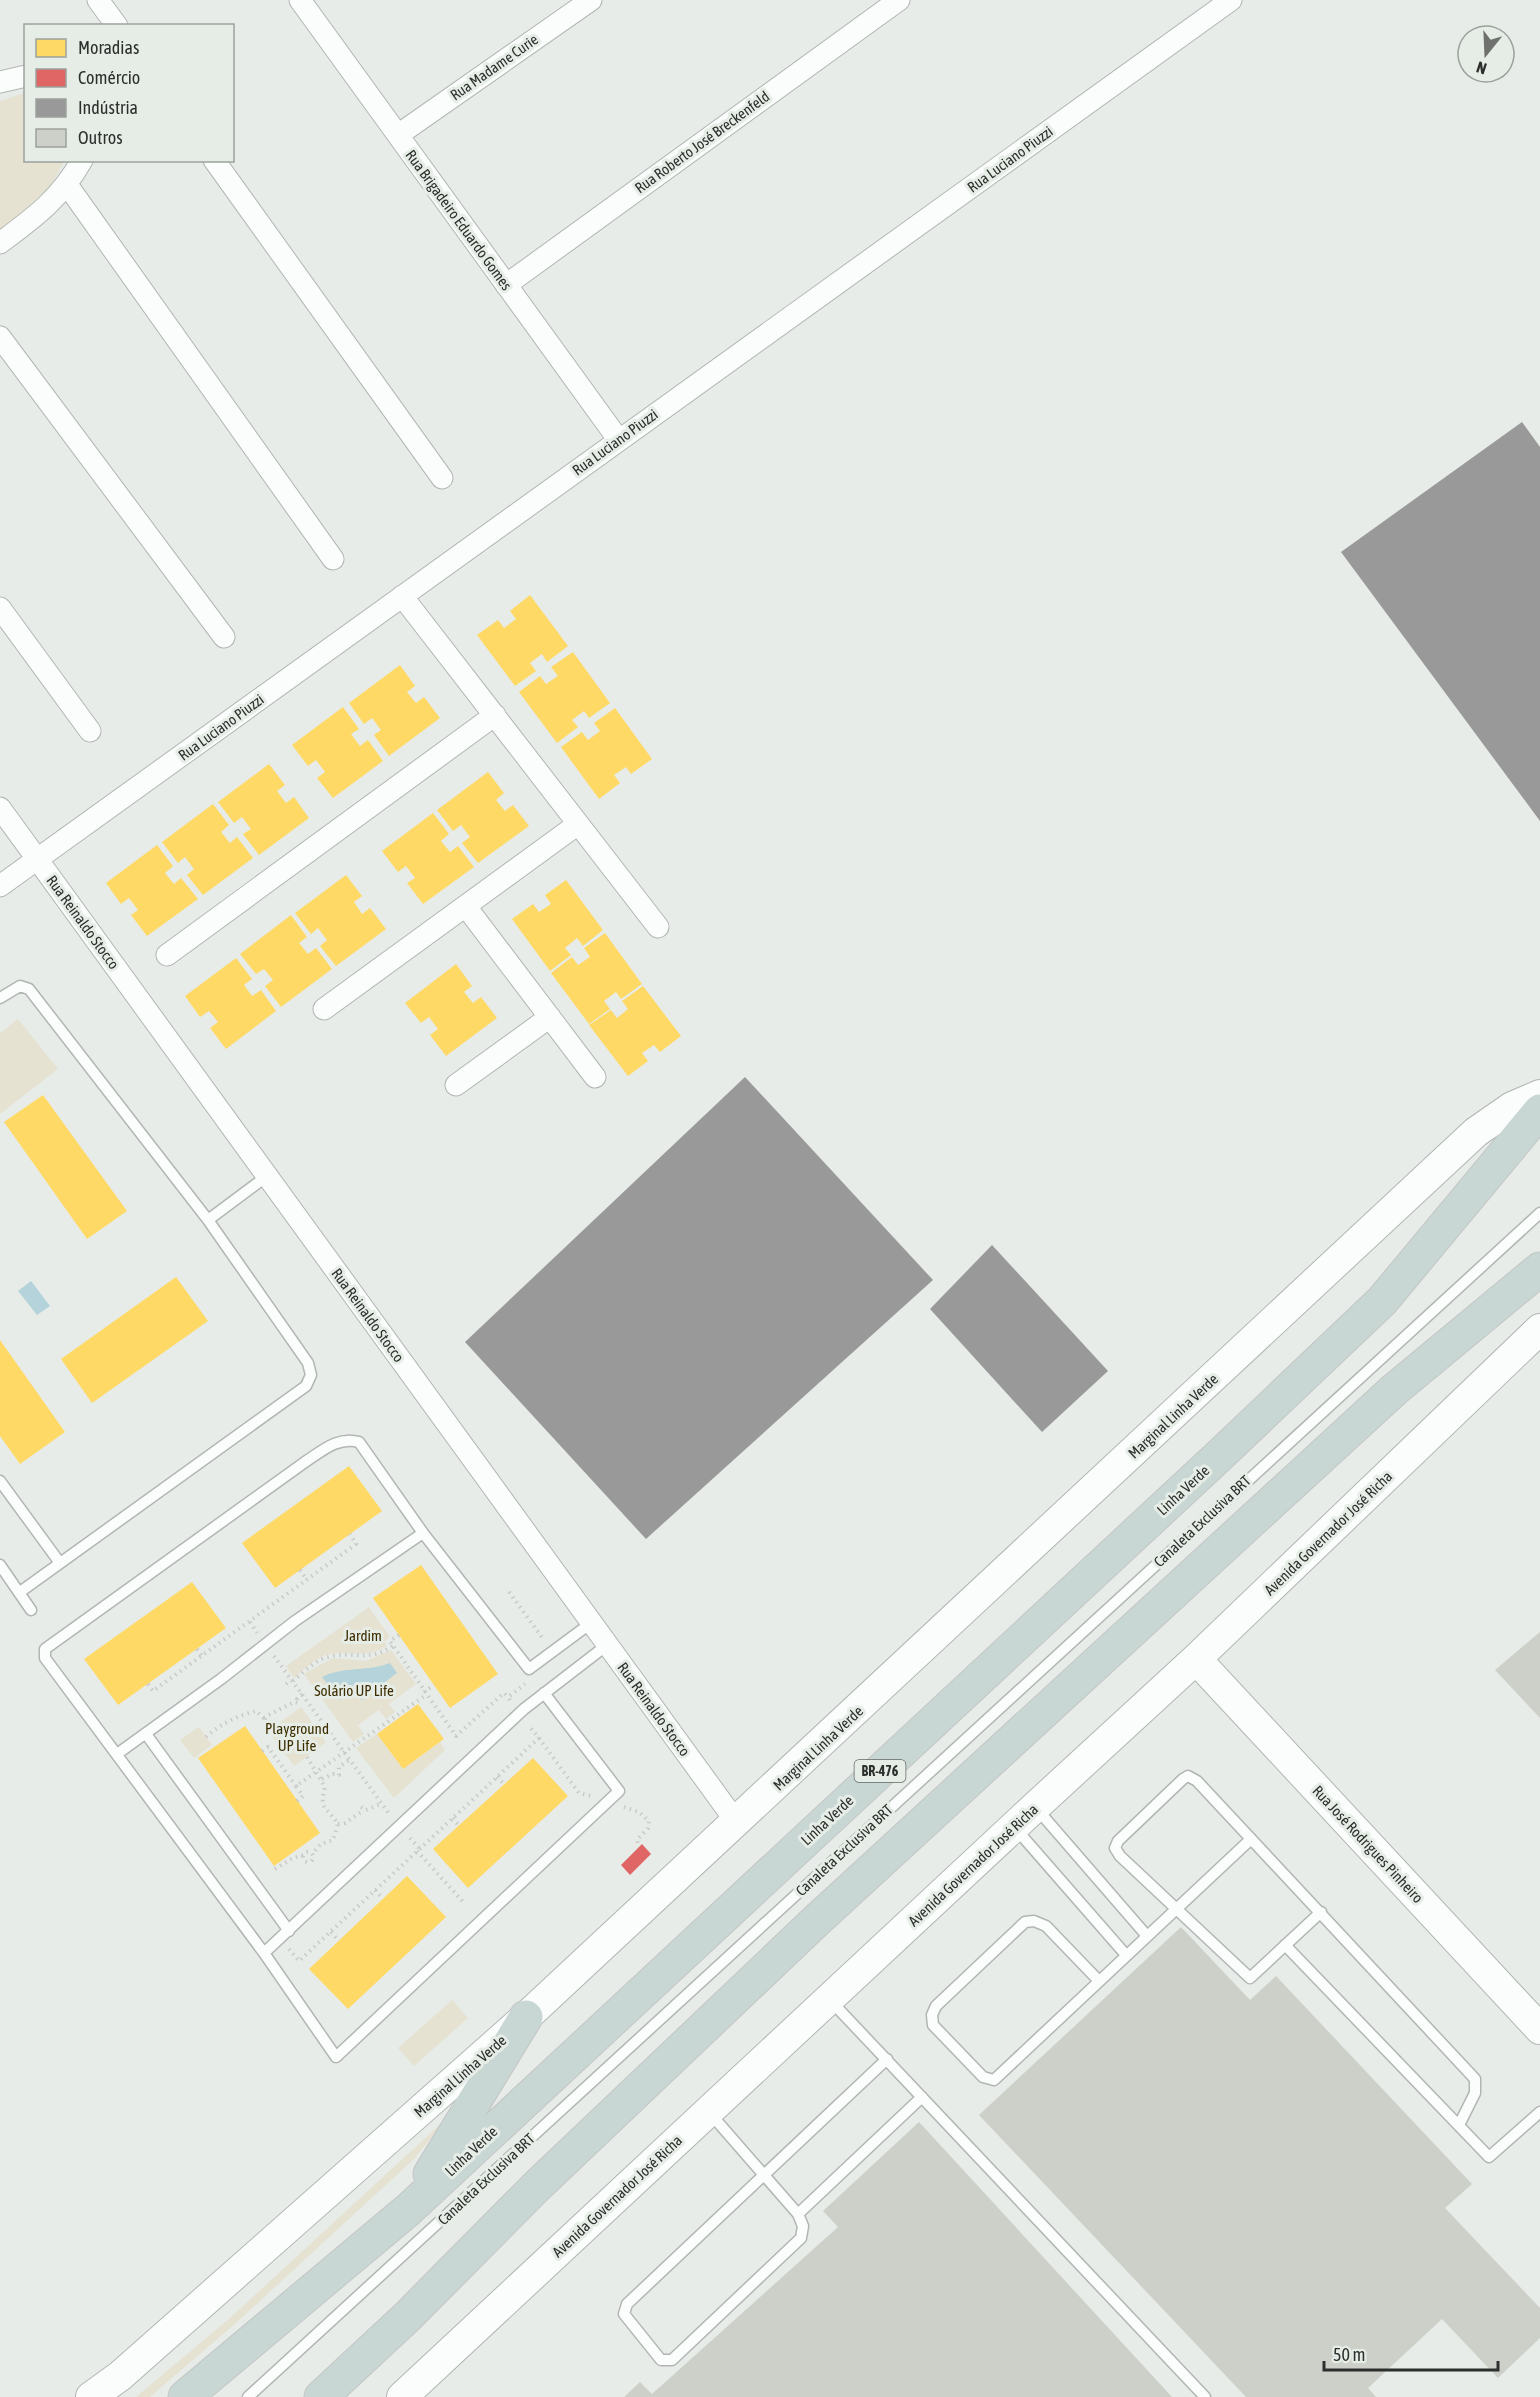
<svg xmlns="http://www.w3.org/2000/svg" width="1540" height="2397" font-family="'Asap Condensed',sans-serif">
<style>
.green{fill:#e6e2d2}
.water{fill:#b4d3db}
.homes{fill:#ffd966}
.shops{fill:#e06666}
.industry{fill:#999}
.building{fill:#ccd0c8}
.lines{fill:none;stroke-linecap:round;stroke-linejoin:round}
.lane-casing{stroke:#b2b6b3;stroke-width:13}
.street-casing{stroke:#b2b6b3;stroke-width:23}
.secondary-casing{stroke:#b2b6b3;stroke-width:32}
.highway-casing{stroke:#c4c6c5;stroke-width:35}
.path{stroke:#c9cac9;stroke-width:4;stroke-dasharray:1.5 4.5;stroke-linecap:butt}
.lane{stroke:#fbfcfc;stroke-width:10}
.street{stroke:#fbfcfc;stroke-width:21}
.secondary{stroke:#fbfcfc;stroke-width:30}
.highway{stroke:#c8d7d4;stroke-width:33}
.labels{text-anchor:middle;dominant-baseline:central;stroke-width:6;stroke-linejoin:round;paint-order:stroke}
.shield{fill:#e6ede7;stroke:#646865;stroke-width:1.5}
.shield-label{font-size:14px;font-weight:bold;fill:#2d2f2d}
.street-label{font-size:15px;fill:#2d2f2d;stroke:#e6ede7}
.park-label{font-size:15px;fill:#3c2d00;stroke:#e6ede7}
</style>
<rect width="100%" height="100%" fill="#e7ece8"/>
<!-- green -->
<path class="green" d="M 25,93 L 26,160 L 64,161 C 52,189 25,218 0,236 L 0,101 Z
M 18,1019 L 58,1069 L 0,1114 L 0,1033 Z
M 369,1607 L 390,1637 L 384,1642 L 387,1646 C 364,1660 349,1649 326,1655 C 314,1659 304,1670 294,1678 L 286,1666 Z
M 391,1650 L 416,1684 L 389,1704 L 395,1712 L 386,1719 L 379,1710 L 358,1725 L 364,1734 L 353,1742 L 304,1674 L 333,1658 L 366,1661 Z
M 301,1707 L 326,1742 L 294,1766 L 268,1731 Z
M 199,1727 L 212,1745 L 194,1758 L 180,1740 Z
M 377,1734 L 403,1769 L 440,1742 L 445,1750 L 394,1798 L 356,1748 Z
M 452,2000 L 468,2018 L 414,2066 L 398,2048 Z
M 448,2117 L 414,2159 L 236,2323 L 150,2397 L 136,2397 L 230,2318 Z"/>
<!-- water -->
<path class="water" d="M 31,1281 L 50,1306 L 37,1315 L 18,1291 Z
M 390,1663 L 397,1673 L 361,1700 L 358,1696 L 348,1694 L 339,1700 L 322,1677 C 343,1666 367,1672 390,1663 Z"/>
<!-- homes -->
<path class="homes" d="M 530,595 L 568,646 L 547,662 L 542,654 L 530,663 L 536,671 L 515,686 L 477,635 L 498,620 L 504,628 L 516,619 L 510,611 Z
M 573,652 L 610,703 L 589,718 L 584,711 L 572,720 L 578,727 L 557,743 L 519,692 L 540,676 L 546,684 L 558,676 L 551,667 Z
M 400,665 L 415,686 L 407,692 L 416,703 L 424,697 L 440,718 L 389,756 L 374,735 L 381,730 L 372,718 L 364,724 L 349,703 Z
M 343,707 L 359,729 L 351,734 L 360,746 L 368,740 L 383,761 L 333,798 L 317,778 L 325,772 L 316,760 L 308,766 L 292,745 Z
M 615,708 L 652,759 L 631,774 L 626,767 L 614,775 L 620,783 L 599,799 L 561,747 L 582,732 L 588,740 L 600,731 L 594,723 Z
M 269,764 L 285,785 L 277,791 L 286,803 L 294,797 L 309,818 L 259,855 L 243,834 L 251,829 L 242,817 L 234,823 L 218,802 Z
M 488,772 L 504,793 L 496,800 L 505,811 L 513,805 L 529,826 L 478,863 L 462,843 L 470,837 L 461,825 L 453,831 L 437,810 Z
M 213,804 L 229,825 L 221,832 L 230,843 L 237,837 L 253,858 L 203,895 L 187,875 L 194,869 L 185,857 L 178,863 L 162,842 Z
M 433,813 L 449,834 L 441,841 L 450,852 L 458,846 L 474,867 L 423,904 L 407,883 L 415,878 L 406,866 L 398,872 L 382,851 Z
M 157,845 L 173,866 L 165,873 L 174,884 L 181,878 L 198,899 L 147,936 L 131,915 L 138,910 L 129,898 L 121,904 L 106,883 Z
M 346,875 L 362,896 L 354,902 L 362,914 L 370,908 L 386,929 L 336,966 L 320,946 L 327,940 L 318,928 L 311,934 L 295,913 Z
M 566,880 L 603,930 L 583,946 L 577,938 L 565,948 L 571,955 L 550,971 L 512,919 L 533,904 L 539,912 L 551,904 L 545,895 Z
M 291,915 L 307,937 L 299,943 L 308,954 L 316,948 L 332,969 L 281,1007 L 265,986 L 273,980 L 264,969 L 256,974 L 240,954 Z
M 605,933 L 642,984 L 621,999 L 616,992 L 604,1001 L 610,1009 L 589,1024 L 551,973 L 572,957 L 578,965 L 590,957 L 584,948 Z
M 236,958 L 252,979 L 244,985 L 252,996 L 261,990 L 276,1011 L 226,1049 L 210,1028 L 218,1022 L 209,1011 L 200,1017 L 185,996 Z
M 456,964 L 472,986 L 464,992 L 473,1003 L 481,997 L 497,1018 L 446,1056 L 430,1035 L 438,1029 L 429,1017 L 421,1023 L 405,1003 Z
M 643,986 L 681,1036 L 660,1052 L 654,1045 L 642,1053 L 648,1061 L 628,1076 L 589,1025 L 611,1010 L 617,1018 L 628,1009 L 622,1001 Z
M 43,1095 L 127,1211 L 87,1239 L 4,1122 Z
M 176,1277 L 208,1321 L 92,1403 L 61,1359 Z
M 0,1340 L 65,1432 L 20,1464 L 0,1436 Z
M 349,1466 L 382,1511 L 275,1588 L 242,1543 Z
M 421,1565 L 498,1674 L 450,1708 L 373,1598 Z
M 192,1582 L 226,1628 L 118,1705 L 84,1659 Z
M 418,1704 L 444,1739 L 403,1769 L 377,1734 Z
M 245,1726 L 320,1833 L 274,1866 L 198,1758 Z
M 533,1758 L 568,1796 L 468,1888 L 433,1849 Z
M 407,1876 L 446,1917 L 348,2009 L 309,1969 Z"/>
<!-- shops -->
<path class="shops" d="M 642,1844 L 651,1854 L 630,1875 L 621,1865 Z"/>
<!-- industry -->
<path class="industry" d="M 1522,422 L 1540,447 L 1540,821 L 1341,552 Z
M 745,1077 L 933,1280 L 646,1539 L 465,1342 Z
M 992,1245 L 1108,1371 L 1042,1432 L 930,1309 Z"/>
<!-- building -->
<path class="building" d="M 1540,1632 L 1540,1718 L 1495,1670 Z
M 1181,1927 L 1250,2000 L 1276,1976 L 1472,2184 L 1445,2208 L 1540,2308 L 1540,2338 L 1498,2378 L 1442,2319 L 1368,2388 L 1376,2397 L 1246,2397 L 979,2115 Z
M 919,2122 L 1172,2397 L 624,2397 L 640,2382 L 652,2394 L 838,2227 L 823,2211 Z"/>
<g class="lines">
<defs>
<path id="lane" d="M 0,998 L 20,986 L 29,989 L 208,1220 L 308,1363 L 311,1375 L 306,1386 L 20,1592
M 208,1220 L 267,1176
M 0,1481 L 60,1563
M 0,1565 L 31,1610
M 544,1693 L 619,1791 L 336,2057 L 264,1953 L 45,1658 L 45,1649 L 305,1462 C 322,1451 338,1436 359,1442 L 423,1533 L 529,1669 L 591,1623
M 146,1734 L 289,1931
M 117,1754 L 221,1679 L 295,1621 L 423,1533
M 1037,1809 L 1147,1936
M 1016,1829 L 1126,1955
M 1321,1912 L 1250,1978 L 1120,1856 L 1115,1848 L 1118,1841 L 1183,1779 L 1188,1776 L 1197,1781 L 1475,2079 L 1475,2093 L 1459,2125
M 1285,1945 L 1489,2157 L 1540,2112
M 264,1953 L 524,1709 L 607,1645
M 1099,1981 L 1046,1926 L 1034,1921 L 1025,1922 L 936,2006 L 932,2015 L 933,2025 L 983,2077 L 994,2080 L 1251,1839
M 829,1999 L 1205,2397
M 709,2112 L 798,2214 L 803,2226 L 801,2238 L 672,2360 L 661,2360 L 624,2314 L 627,2304 L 887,2059
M 798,2214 L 922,2097
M 248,2397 L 1540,1213"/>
<path id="street" d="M 98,0 L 117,26
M 300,0 L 618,439
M 0,82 L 26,76
M 398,135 L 591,0
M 214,160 L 442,478
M 68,186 L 333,559
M 0,243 C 35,217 60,199 82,160
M 506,285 L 899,0
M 0,337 L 224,637
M 402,596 L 658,927
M 0,608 L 90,731
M 0,808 L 737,1823
M 0,886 L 1231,0
M 467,908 L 595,1077
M 167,955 L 495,715
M 324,1009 L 578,824
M 456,1085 L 550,1017"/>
<path id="secondary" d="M 1196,1659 L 1540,2029
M 91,2397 L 120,2376 L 526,2017 L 1476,1132 L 1512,1107 L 1540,1095
M 402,2397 L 1035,1807 L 1196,1659 L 1540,1329"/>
<path id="highway" d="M 430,2174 L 526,2017
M 185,2397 L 408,2210 L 1220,1455 L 1382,1301 L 1540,1111
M 321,2397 L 408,2316 L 537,2186 L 817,1920 L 1394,1390 L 1540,1269"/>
</defs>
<!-- lane casing -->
<use href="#lane" class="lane-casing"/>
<!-- street casing -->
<use href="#street" class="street-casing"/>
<!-- secondary casing -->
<use href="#secondary" class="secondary-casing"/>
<!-- highway casing -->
<use href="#highway" class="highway-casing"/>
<!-- path -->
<path class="path" d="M 300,1570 L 307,1580
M 509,1592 L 544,1640
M 250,1622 L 257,1633
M 399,1635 L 390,1641 L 456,1736 L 504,1693 L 508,1697
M 197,1649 L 202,1656
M 274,1656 L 390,1815
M 293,1681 C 303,1673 315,1660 328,1657 C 354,1650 367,1663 393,1646
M 148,1684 L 153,1691 L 356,1544 L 350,1534
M 286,1684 L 291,1680
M 424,1692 L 434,1685
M 510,1700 L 508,1697 L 525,1684
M 275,1726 L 265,1719 L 267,1716 L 294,1702 L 298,1703 L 297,1699 L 302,1694
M 206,1737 C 220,1724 239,1715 256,1711 L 265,1719
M 539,1738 L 579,1793 L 591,1796
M 262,1751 L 268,1747 L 296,1786
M 307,1757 L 325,1787 C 319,1810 326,1806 338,1824 L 333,1840 L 321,1844 L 312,1854
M 497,1777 L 504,1784
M 322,1779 L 333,1774 L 339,1775 L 339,1767 L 349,1760
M 297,1801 L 303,1796 L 296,1786 L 426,1695
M 361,1807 L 366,1810 L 381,1804
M 624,1807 L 639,1812 L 649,1821 L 648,1828 L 637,1840 L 639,1847
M 453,1818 L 459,1826
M 338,1824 L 345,1823 L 364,1810
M 410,1838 L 420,1849
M 417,1851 L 465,1904
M303 1857a5 5 0 1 1 10 0a5 5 0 1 1-10 0Z
M 275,1869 L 293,1858 L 304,1855
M 375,1890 L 383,1899
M 331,1932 L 339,1941
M 289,1949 L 299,1961 L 539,1738 L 529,1726"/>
<!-- lane -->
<use href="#lane" class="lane"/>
<!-- street -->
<use href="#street" class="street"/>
<!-- secondary -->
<use href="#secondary" class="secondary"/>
<!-- highway -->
<use href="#highway" class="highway"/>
</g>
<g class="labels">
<!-- shield labels -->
<rect class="shield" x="854.5" y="1760" width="51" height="22" rx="4.5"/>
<g class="shield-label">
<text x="880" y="1771">BR-476</text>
</g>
<!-- street labels -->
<g class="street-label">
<text transform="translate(494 67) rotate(-35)">Rua Madame Curie</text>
<text transform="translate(702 142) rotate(-36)">Rua Roberto José Breckenfeld</text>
<text transform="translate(1010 159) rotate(-36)">Rua Luciano Piuzzi</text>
<text transform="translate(459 220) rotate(54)">Rua Brigadeiro Eduardo Gomes</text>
<text transform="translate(615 442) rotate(-36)">Rua Luciano Piuzzi</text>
<text transform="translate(221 727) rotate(-36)">Rua Luciano Piuzzi</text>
<text transform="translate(83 922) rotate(54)">Rua Reinaldo Stocco</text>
<text transform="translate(368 1315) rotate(54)">Rua Reinaldo Stocco</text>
<text transform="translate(1173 1416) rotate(-43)">Marginal Linha Verde</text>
<text transform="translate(1183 1490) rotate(-43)">Linha Verde</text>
<text transform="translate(1202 1521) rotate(-43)">Canaleta Exclusiva BRT</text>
<text transform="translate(1328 1533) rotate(-44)">Avenida Governador José Richa</text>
<text transform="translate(654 1709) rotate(54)">Rua Reinaldo Stocco</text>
<text transform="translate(818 1748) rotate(-43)">Marginal Linha Verde</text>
<text transform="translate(827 1820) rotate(-43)">Linha Verde</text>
<text transform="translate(1368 1844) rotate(47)">Rua José Rodrigues Pinheiro</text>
<text transform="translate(844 1850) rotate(-43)">Canaleta Exclusiva BRT</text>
<text transform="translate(973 1865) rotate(-43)">Avenida Governador José Richa</text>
<text transform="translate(460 2076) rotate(-41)">Marginal Linha Verde</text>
<text transform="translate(471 2151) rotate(-43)">Linha Verde</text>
<text transform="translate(486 2179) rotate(-43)">Canaleta Exclusiva BRT</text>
<text transform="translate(617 2196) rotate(-43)">Avenida Governador José Richa</text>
</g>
<!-- park labels -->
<g class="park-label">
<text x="363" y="1635">Jardim</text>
<text x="354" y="1690">Solário UP Life</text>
<text x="297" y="1728">Playground<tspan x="297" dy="17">UP Life</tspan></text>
</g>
</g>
<!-- legend -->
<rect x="24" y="24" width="210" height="138" fill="#e6ede7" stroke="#9ca19d" stroke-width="1.5"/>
<rect x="36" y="39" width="30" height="18" fill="#ffd966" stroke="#9ca19d" stroke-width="1.5"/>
<text x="78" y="54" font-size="18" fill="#2d2f2d">Moradias</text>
<rect x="36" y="69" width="30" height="18" fill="#e06666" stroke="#9ca19d" stroke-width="1.5"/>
<text x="78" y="84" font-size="18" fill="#2d2f2d">Comércio</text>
<rect x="36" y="99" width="30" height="18" fill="#999999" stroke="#9ca19d" stroke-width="1.5"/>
<text x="78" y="114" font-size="18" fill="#2d2f2d">Indústria</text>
<rect x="36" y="129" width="30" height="18" fill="#ccd0c8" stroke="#9ca19d" stroke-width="1.5"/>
<text x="78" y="144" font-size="18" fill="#2d2f2d">Outros</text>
<!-- north arrow -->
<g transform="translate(1486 54) rotate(198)"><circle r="28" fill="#e6ede7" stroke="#9ca19d" stroke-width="1.5"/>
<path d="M0-4.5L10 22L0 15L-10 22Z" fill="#6e716e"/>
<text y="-9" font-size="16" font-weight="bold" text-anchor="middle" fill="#2d2f2d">N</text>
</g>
<!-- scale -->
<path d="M1324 2361v9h174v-9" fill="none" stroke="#2d2f2d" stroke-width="3"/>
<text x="1333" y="2361" font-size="18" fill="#2d2f2d" stroke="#e6ede7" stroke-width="4.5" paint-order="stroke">50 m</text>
</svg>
